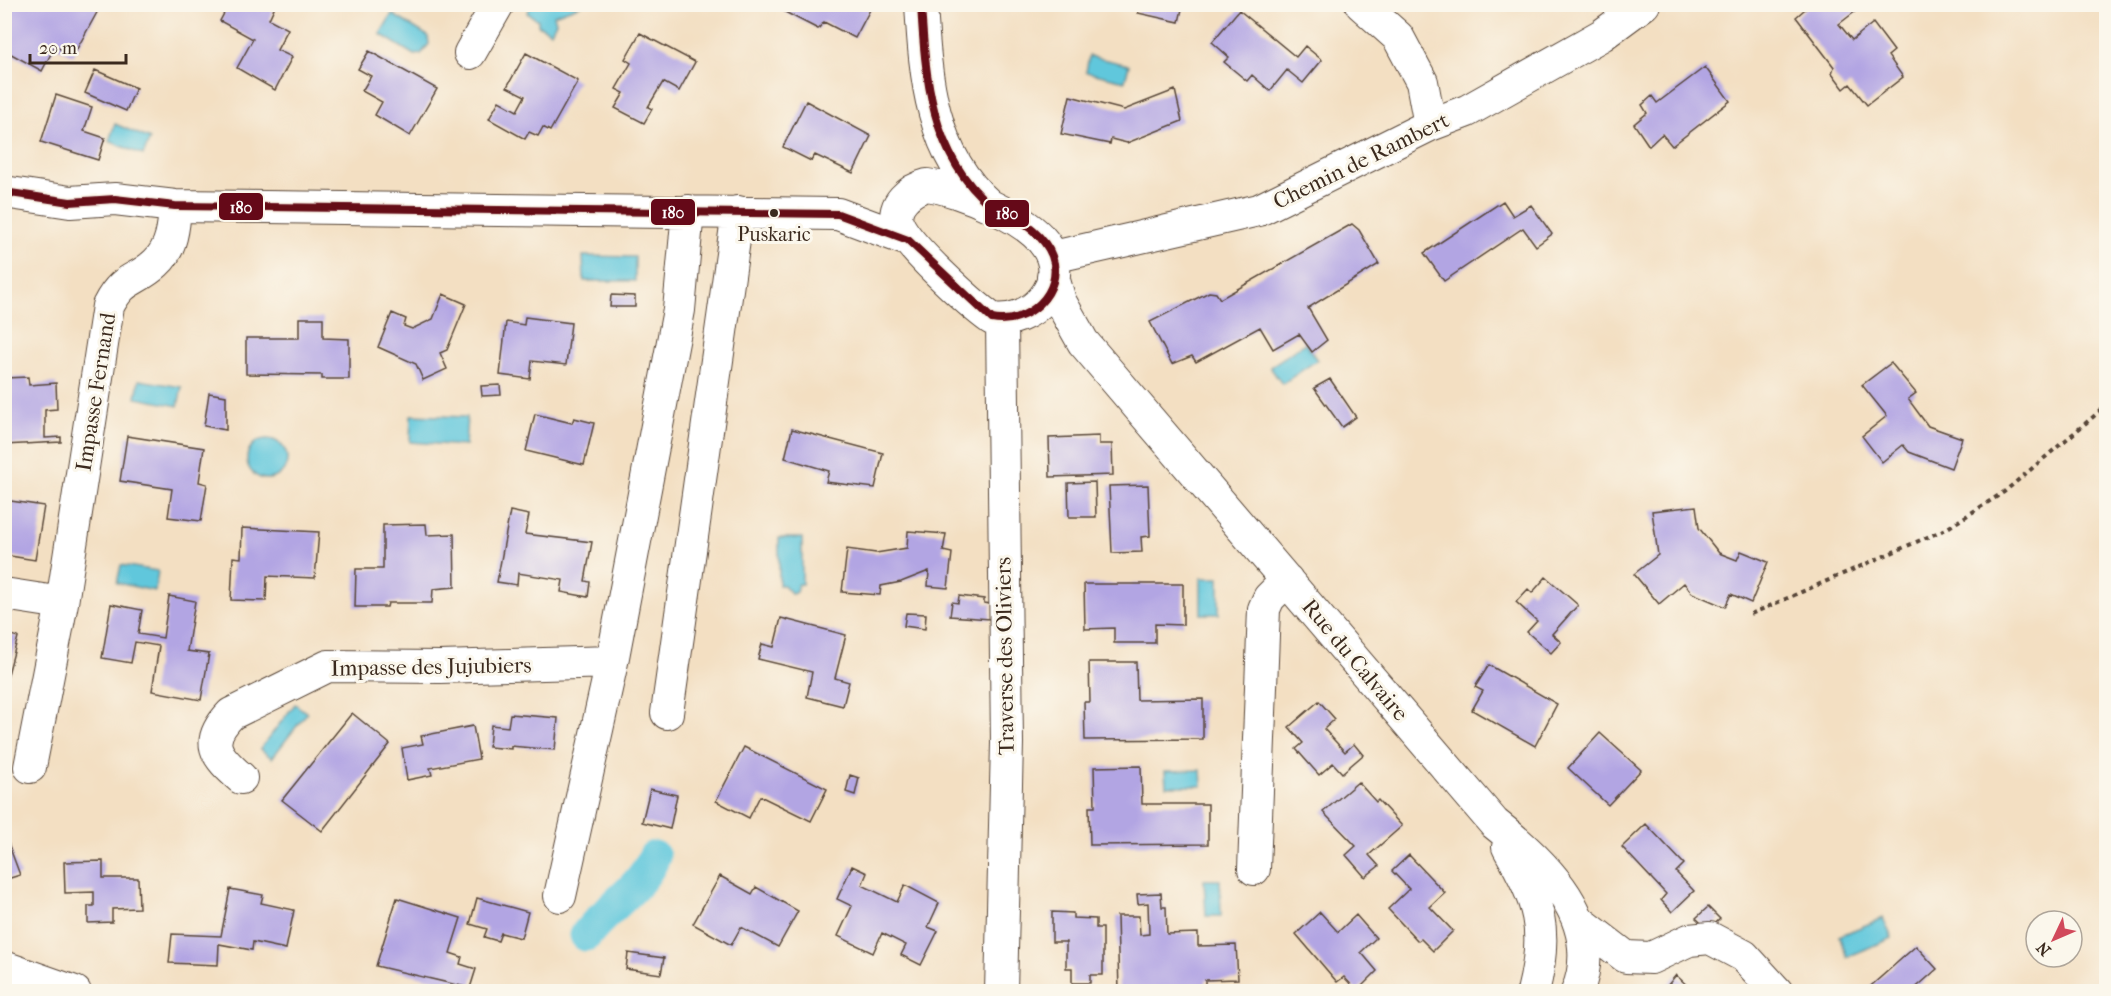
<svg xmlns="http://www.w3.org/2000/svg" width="2111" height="996" font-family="'IM FELL French Canon',serif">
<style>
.water{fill:#60c7dc;stroke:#4e787d;stroke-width:1.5}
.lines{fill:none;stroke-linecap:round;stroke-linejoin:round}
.canal{stroke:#60c7dc;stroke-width:33}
.building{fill:#b2a5e3}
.minor-casing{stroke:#574537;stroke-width:34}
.path{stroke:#574537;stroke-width:4;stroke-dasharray:4.5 4.5;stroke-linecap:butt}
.minor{stroke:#fff;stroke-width:32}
.bus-1-casing{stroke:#fbf7ec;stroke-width:12}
.bus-1{stroke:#650918;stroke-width:8}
.bus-dot{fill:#3b2a1e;stroke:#fbf7ec;stroke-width:2}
.labels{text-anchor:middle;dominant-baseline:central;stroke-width:6;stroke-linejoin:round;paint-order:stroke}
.bus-label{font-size:20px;fill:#3b2a1e;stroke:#fbf7ec}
.street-label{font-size:22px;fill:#3b2a1e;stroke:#fbf7ec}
.line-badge{stroke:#fbf7ec;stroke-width:2}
.badge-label{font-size:16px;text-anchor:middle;font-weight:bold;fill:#fff}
</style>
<rect width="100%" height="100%" fill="#fbf7ec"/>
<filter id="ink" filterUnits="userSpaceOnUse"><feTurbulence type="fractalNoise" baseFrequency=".0167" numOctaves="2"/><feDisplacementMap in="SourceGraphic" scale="12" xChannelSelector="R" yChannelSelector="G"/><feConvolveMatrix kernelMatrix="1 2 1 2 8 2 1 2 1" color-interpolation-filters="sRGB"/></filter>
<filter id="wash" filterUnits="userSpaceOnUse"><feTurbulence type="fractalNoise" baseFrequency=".008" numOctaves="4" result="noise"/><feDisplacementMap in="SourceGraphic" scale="24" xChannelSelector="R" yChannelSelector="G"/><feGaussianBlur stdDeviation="1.35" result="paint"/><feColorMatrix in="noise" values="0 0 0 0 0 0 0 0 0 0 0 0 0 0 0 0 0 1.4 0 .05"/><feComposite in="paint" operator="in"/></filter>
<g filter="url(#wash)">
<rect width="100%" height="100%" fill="#f3dfc2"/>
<!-- water -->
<path class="water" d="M 532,4 L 581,4 L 581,5 L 554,15 L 556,22 L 551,32 L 538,25 L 538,20 L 527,13 Z
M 392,14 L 428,36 L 429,44 L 421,54 L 414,55 L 380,34 Z
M 1089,56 L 1129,65 L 1125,81 L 1086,72 Z
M 115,124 L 150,139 L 143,155 L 109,141 Z
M 583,256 L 635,257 L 635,281 L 584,281 Z
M 1305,343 L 1317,360 L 1282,384 L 1270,367 Z
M 139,380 L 182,387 L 178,406 L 136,398 Z
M 411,415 L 467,417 L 465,446 L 410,442 Z
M247 459a20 20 0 1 1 40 0a20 20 0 1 1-40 0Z
M 779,538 L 802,538 L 802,584 L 798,584 L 796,592 L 792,594 L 784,585 L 779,585 Z
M 121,565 L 158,571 L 155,591 L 117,583 Z
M 1201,578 L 1219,578 L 1219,614 L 1201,614 Z
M 295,704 L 307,713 L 272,758 L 260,749 Z
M 1201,770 L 1202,786 L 1166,786 L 1165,771 Z
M 1204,880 L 1220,880 L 1221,916 L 1206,916 Z
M 1883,918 L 1892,938 L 1847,957 L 1839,936 Z"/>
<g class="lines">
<!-- canal -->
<path class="canal" d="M 586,935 C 607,907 642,888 654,857
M 4,987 L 15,992"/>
</g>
<g id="blocks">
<!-- building -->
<path class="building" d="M 4,4 L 96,4 L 100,7 L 73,56 L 55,46 L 42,71 L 4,50 Z
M 229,4 L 267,4 L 274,8 L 269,19 L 288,29 L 277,50 L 292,57 L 275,90 L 237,68 L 253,39 L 220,21 Z
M 787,4 L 873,4 L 855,38 L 824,22 L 818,29 L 785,12 Z
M 1811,4 L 1860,4 L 1861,7 L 1839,24 L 1852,40 L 1873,23 L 1894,51 L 1888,56 L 1903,77 L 1867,105 L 1850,84 L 1844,89 L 1832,73 L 1834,67 L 1796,17 Z
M 1140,5 L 1183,5 L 1179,22 L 1138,13 Z
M 1239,10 L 1296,57 L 1305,46 L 1322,60 L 1303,83 L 1287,70 L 1270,91 L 1252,75 L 1247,81 L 1224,62 L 1229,57 L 1212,42 Z
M 640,33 L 695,62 L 679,91 L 663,82 L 648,107 L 652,109 L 644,123 L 615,108 L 624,93 L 616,89 L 631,63 L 625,59 Z
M 369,51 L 437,89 L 410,136 L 375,115 L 382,102 L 362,91 L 371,76 L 358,69 Z
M 526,53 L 578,81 L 550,131 L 543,127 L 538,136 L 529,132 L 525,139 L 489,119 L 499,101 L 517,111 L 525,96 L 507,87 Z
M 1705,67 L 1730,101 L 1672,146 L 1662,134 L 1649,146 L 1634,124 L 1647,113 L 1642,105 L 1652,96 L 1657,103 Z
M 95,70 L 136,88 L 126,111 L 85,93 Z
M 1175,90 L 1182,121 L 1127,143 L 1111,139 L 1110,144 L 1061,134 L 1070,96 L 1124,110 Z
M 56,95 L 92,107 L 84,131 L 105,138 L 98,160 L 41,142 Z
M 806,101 L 871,136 L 853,173 L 815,155 L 811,161 L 783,147 Z
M 1503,201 L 1513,216 L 1531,205 L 1552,234 L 1536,246 L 1523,228 L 1444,281 L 1424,253 Z
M 1352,224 L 1359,230 L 1379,264 L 1308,308 L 1327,340 L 1312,352 L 1299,334 L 1273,349 L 1260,327 L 1196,362 L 1192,356 L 1172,364 L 1150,322 L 1209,292 L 1216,293 L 1220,299 Z
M 443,294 L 466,304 L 447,350 L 440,353 L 447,369 L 423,380 L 416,364 L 378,347 L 392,313 L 406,319 L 404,326 L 412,329 L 433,319 Z
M 611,295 L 635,296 L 635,307 L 610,307 Z
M 525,317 L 571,323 L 566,365 L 532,361 L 530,379 L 500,375 L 506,322 L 524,325 Z
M 299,318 L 323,318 L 323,338 L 349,339 L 349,379 L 322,379 L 322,375 L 246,374 L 246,338 L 299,338 Z
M 1891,363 L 1916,393 L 1908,399 L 1928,426 L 1962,438 L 1951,468 L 1909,452 L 1903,445 L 1882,462 L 1862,436 L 1887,416 L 1862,385 Z
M 28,377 L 29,385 L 56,383 L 57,409 L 45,410 L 45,438 L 61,437 L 61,442 L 4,445 L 4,378 Z
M 1330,379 L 1356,417 L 1342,427 L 1314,388 Z
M 500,385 L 501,395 L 482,396 L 481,386 Z
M 209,393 L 226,396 L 226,430 L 204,426 Z
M 535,414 L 572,423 L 574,418 L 594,423 L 584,465 L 526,451 Z
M 792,429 L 883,453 L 875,488 L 826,482 L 829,471 L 785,458 Z
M 127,436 L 204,448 L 199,482 L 207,484 L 201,521 L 168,517 L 172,489 L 120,481 Z
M 1099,436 L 1099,444 L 1112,444 L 1113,475 L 1050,477 L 1049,438 Z
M 1095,482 L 1096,517 L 1069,517 L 1068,483 Z
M 1148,485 L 1150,536 L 1141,537 L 1142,552 L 1112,553 L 1109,486 Z
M 4,500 L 44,506 L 35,560 L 4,555 Z
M 1696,506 L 1699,528 L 1719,553 L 1737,560 L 1741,551 L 1768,562 L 1751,603 L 1731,594 L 1725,607 L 1692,593 L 1684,583 L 1659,604 L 1634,574 L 1658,555 L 1652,511 Z
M 510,511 L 529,515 L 525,534 L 592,542 L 585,581 L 590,582 L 588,597 L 561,592 L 563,580 L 518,573 L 517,585 L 497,582 Z
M 426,524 L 427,535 L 454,534 L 455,587 L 433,589 L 432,603 L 388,603 L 387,607 L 355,607 L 356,569 L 383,569 L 383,525 Z
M 242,528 L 319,532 L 315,578 L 267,576 L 266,601 L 231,600 L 233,557 L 241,558 Z
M 908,531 L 946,534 L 943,551 L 952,553 L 948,588 L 928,586 L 929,571 L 901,582 L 881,586 L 880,595 L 842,592 L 847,549 L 876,553 L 907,548 Z
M 1546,577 L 1578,605 L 1552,634 L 1561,642 L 1551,653 L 1527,632 L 1537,621 L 1516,602 L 1528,589 L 1532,593 Z
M 1084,584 L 1183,584 L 1183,625 L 1155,624 L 1155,643 L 1114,643 L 1114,628 L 1085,629 Z
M 169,596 L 195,601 L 187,651 L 209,654 L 201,700 L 152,691 L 159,646 L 135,642 L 131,663 L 102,658 L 111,604 L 142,610 L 138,634 L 163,638 Z
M 959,596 L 984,599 L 984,603 L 991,604 L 990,619 L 950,616 L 952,602 L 958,603 Z
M 906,613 L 926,614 L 925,629 L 904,626 Z
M 781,618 L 846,635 L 835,678 L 849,682 L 843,706 L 807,697 L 812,672 L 758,659 L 762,644 L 774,647 Z
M 5,633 L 18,637 L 7,678 L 5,677 Z
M 1089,662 L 1136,662 L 1137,700 L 1203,699 L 1203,739 L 1085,740 L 1084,702 L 1090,702 Z
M 1489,665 L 1557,704 L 1535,746 L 1472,710 L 1483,691 L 1475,687 Z
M 1319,701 L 1335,719 L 1324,729 L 1345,752 L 1354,744 L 1363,755 L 1342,773 L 1333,763 L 1319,775 L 1296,749 L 1303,743 L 1289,727 Z
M 352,713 L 390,744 L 322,831 L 282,800 Z
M 510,714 L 558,718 L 555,750 L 511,746 L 511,749 L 489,747 L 491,725 L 508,727 Z
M 473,726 L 479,759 L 430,768 L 432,775 L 407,780 L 402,748 L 423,744 L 421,736 Z
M 1600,733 L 1641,770 L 1608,805 L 1568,768 Z
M 744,747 L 827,789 L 811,821 L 760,796 L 749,818 L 716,801 Z
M 1141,766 L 1142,804 L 1208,804 L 1208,844 L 1090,845 L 1089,807 L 1095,807 L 1094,767 Z
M 850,775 L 859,778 L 855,795 L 846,792 Z
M 1358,782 L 1376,802 L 1378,800 L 1402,826 L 1369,855 L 1379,866 L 1365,877 L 1346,855 L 1356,846 L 1323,812 Z
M 650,789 L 677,795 L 670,829 L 642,822 Z
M 1646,824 L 1684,864 L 1676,872 L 1694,891 L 1672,912 L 1661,900 L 1666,894 L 1622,847 Z
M 4,832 L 20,875 L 4,880 Z
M 1409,855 L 1445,893 L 1430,907 L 1453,931 L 1433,951 L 1421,939 L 1418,941 L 1388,909 L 1409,889 L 1392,871 Z
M 103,861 L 103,878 L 138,878 L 139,908 L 112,909 L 112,922 L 88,923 L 88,906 L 94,906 L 94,892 L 65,893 L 64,862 Z
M 852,866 L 867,873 L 862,885 L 897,902 L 905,885 L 939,903 L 928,927 L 938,931 L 921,965 L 901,955 L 906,945 L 882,933 L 873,953 L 838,936 L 852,906 L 837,899 Z
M 720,876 L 752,894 L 756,887 L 798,911 L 778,947 L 741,927 L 731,945 L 693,924 Z
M 230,889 L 263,895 L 261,903 L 294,910 L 286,949 L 253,942 L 252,950 L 219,944 L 218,965 L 169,963 L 172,934 L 221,936 Z
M 1161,893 L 1162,907 L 1166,907 L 1167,934 L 1198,933 L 1198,946 L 1236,945 L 1238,979 L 1205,980 L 1205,990 L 1119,992 L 1117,916 L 1139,916 L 1140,935 L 1149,934 L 1148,903 L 1138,904 L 1137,894 Z
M 397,898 L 461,918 L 450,953 L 462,957 L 460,964 L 476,969 L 470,988 L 376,966 Z
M 477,898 L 528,912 L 521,938 L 501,933 L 498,941 L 484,937 L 487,929 L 470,924 Z
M 1708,907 L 1720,919 L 1708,930 L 1696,918 Z
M 1052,912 L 1073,913 L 1073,918 L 1096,919 L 1096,928 L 1103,928 L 1103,975 L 1090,975 L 1090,983 L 1072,983 L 1072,968 L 1066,968 L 1066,942 L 1052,942 Z
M 1320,912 L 1338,932 L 1356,915 L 1376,938 L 1361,952 L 1377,971 L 1357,991 L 1344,977 L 1337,982 L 1296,934 Z
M 1916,946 L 1937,969 L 1911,992 L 1864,992 Z
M 628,953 L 664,958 L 661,974 L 626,969 Z
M 1676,975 L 1694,992 L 1662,992 Z"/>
</g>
</g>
<g filter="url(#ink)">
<use href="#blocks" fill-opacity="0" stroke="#574537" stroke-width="1.5"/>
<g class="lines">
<defs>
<path id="minor" d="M 921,4 C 925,77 931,154 989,205
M 1361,4 L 1398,37 L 1422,82 L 1430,125
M 470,53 L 498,4
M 927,185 C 959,189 1030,219 1047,247 C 1071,284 1031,325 992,319 C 971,304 908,247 898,224 C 890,205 911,189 927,185 Z
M 4,192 L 70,202 L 115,199 L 175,206 L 838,214 L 908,240
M 1053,257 L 1259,210 L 1430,125 L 1467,111 L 1602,35 L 1644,4
M 1053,277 L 1060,301 L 1083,342 L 1494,823 C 1545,863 1606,921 1577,992
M 4,594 L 62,603
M 667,713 L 738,212
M 30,767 L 62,603 L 108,306 C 124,275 135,283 156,263 C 172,249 174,225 175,206
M 241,778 C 215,755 204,742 231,714 L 328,666 L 440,667 L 612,662
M 1508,847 C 1539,902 1549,929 1533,992
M 1254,869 L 1264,609 L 1269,598 L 1287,580
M 560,896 L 612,662 L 679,310 L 688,211
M 1579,921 L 1626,957 L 1651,958 L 1689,940 L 1710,938 L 1744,956 L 1777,992
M 4,967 L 75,992
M 1001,992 L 1007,743 L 1002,321"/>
</defs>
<!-- minor casing -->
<use href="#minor" class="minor-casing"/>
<!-- path -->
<path class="path" d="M 1751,614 L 1946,529 L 2004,492 L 2106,406"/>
<!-- minor -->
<use href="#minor" class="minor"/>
<defs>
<path id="bus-1" d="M 4,192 L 70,202 L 115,199 L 175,206 L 838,214 L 908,240 L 992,319 C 1027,326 1065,292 1052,256 C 1045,237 1024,222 1006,213 C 1001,210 995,209 990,205 C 931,156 925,76 921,4"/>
</defs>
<!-- bus-1 casing -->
<use href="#bus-1" class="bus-1-casing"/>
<!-- bus-1 -->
<use href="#bus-1" class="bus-1"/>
</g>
</g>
<!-- markers -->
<circle class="bus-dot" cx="774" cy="213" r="5"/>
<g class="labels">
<!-- bus labels -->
<g class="bus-label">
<text x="774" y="234">Puskaric</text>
</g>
<!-- street labels -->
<g class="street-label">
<text transform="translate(1361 161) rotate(-26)">Chemin de Rambert</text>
<text transform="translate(96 392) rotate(-81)">Impasse Fernand</text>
<text transform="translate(1005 656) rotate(-91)">Traverse des Oliviers</text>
<text transform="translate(1355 660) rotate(50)">Rue du Calvaire</text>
<text transform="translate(431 667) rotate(-1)">Impasse des Jujubiers</text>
</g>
</g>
<g class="line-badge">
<rect x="218" y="192" width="46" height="29" rx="6" fill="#650918"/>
<rect x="650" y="198" width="46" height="28" rx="6" fill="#650918"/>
<rect x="984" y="199" width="46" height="29" rx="6" fill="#650918"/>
</g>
<g class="badge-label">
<text x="241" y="213">180</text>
<text x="673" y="218">180</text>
<text x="1007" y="219">180</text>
</g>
<!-- margin -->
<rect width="2111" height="996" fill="none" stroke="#fbf7ec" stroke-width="24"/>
<!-- north arrow -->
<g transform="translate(2054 939) rotate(226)"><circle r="28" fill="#fbf7ec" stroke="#aea59a" stroke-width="1.5"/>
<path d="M0-4.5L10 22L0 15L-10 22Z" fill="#d1495b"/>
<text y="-9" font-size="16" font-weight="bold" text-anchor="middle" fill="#3b2a1e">N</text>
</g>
<!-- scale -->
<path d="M30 54v9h96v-9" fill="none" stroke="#3b2a1e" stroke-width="3"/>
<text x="39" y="54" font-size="18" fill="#3b2a1e" stroke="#fbf7ec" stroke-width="4.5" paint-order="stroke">20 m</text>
</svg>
